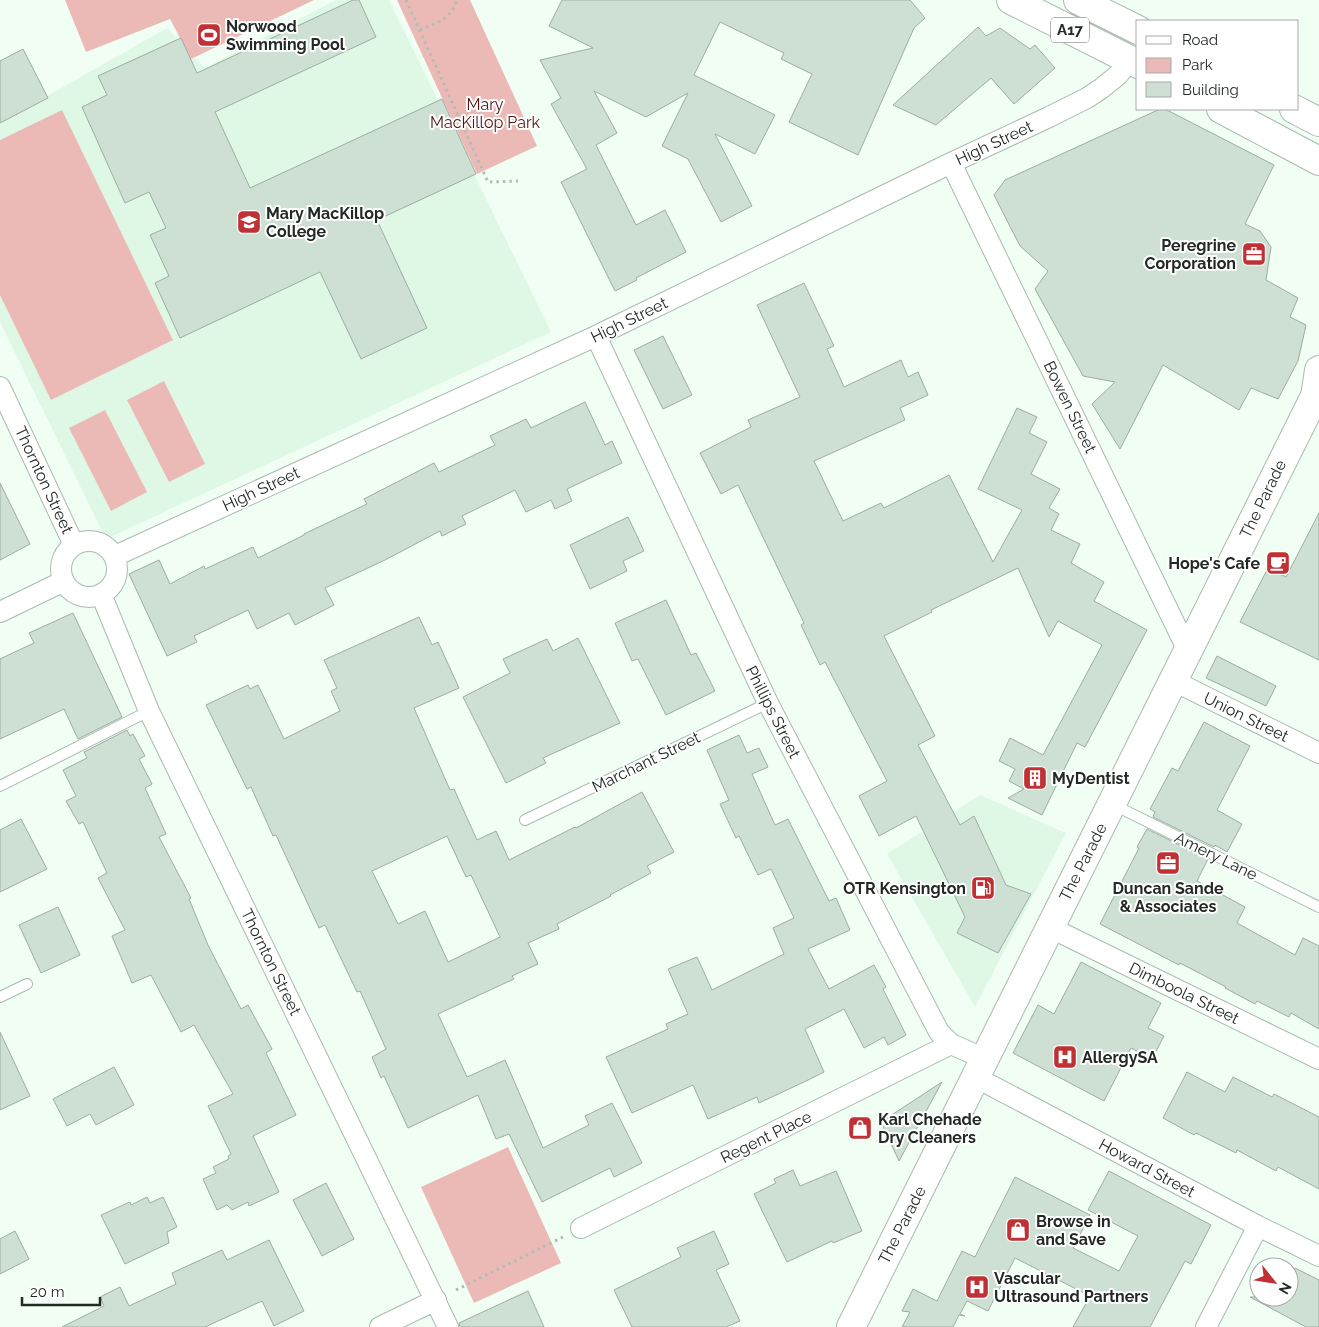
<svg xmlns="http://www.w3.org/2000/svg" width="1319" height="1327" font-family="Raleway,sans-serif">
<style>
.built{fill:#dff8e6}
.green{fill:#ecbab6}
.building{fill:#cedfd3;stroke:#9cada1;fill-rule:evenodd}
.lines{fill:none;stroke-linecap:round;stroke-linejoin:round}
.lane-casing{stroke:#a9baae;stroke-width:12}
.street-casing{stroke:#a9baae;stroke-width:22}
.secondary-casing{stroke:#a9baae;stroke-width:30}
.highway-casing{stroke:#a9baae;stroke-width:30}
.path{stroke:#b0bcb4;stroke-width:3;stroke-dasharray:2.5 4;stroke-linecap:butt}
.lane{stroke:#fff;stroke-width:10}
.street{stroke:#fff;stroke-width:20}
.secondary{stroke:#fff;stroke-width:28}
.highway{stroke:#fff;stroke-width:28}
.labels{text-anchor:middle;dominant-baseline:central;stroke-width:4;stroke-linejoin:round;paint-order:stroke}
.shield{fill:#fff;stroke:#656966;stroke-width:1}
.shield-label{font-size:15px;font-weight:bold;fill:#232925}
.poi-label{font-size:16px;font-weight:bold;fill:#232925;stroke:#fff;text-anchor:start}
.park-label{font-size:16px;fill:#4f1414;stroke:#fff}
.street-label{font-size:16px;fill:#232925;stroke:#fff}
</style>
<rect width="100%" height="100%" fill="#f0fef4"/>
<!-- built -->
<path class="built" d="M 336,0 L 389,0 L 551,332 L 106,539 L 0,322 L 0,123 L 167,28 L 205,68 Z
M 980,795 L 1066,833 L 975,1007 L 887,854 Z"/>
<!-- green -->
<path class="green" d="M 65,0 L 314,0 L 191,59 L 170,19 L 86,52 Z
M 397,0 L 470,0 L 537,146 L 477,174 Z
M 62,110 L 173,340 L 51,400 L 0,295 L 0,140 Z
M 164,381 L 205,464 L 169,482 L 127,400 Z
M 105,410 L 147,492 L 111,511 L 69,428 Z
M 508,1147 L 561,1263 L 474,1303 L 421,1187 Z"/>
<!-- building -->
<path class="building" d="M 353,0 L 359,0 L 376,37 L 215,112 L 250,188 L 442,99 L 476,174 L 377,220 L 427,328 L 361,359 L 320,272 L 180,338 L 155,283 L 169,276 L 150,235 L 166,228 L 149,192 L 125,203 L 82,107 L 107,95 L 98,76 L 181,38 L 197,73 Z
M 562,0 L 910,0 L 925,18 L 914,28 L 858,155 L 789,122 L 812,74 L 781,59 L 784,53 L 720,22 L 694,75 L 775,115 L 755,154 L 715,134 L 752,206 L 721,222 L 688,159 L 662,146 L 688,93 L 646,117 L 594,91 L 617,133 L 596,145 L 636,225 L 665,210 L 686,252 L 636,278 L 637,280 L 615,291 L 561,182 L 587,169 L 551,104 L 561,98 L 540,60 L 593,48 L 549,26 Z
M 978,27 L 986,36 L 1000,28 L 1030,49 L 1035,45 L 1055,68 L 1014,104 L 991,78 L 936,125 L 893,105 Z
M 23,49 L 48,98 L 0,123 L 0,61 Z
M 1160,109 L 1165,109 L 1274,165 L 1245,224 L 1260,231 L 1271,247 L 1266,280 L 1298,298 L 1290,317 L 1306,325 L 1298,361 L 1278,399 L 1251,388 L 1239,410 L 1163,365 L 1120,449 L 1092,404 L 1115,382 L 1083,376 L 1035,289 L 1048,271 L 1020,246 L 994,195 L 1005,180 Z
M 804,283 L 834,346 L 827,349 L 844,387 L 901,360 L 908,377 L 918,372 L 928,395 L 900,408 L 905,420 L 814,461 L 843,521 L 881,503 L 884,508 L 949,475 L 993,562 L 1022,510 L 978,489 L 1017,408 L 1037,417 L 1029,433 L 1047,442 L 1031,474 L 1060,489 L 1049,508 L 1059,514 L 1051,530 L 1080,544 L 1071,563 L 1104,582 L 1094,601 L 1147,630 L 1085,747 L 1077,743 L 1042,815 L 1008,798 L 1024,789 L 1009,781 L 1015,769 L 999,761 L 1010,738 L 1043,755 L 1102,645 L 1058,621 L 1049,637 L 1018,568 L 931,610 L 932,612 L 884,636 L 935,736 L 918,745 L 960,825 L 974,816 L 1006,885 L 1031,894 L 998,953 L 957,933 L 965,917 L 916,816 L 879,836 L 859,796 L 887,781 L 825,662 L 820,665 L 801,625 L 804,623 L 738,485 L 721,494 L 700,453 L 751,427 L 748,420 L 800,397 L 757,305 Z
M 663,336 L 692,395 L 663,409 L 634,350 Z
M 585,402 L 605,445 L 612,441 L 622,463 L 567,489 L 572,501 L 555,509 L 551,500 L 526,512 L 515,490 L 462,516 L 466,524 L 442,536 L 440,531 L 385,560 L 325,588 L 334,605 L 295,625 L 289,613 L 257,629 L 248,610 L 194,636 L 197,642 L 167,656 L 129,574 L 159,560 L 170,584 L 204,566 L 205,569 L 253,547 L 258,558 L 304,535 L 304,534 L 367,504 L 364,499 L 434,463 L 439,472 L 495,445 L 490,436 L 526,419 L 531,428 Z
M 0,483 L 30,544 L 0,560 Z
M 1319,513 L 1319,660 L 1240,622 L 1268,568 L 1286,577 Z
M 628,517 L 644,551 L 623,561 L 627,571 L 590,589 L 570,545 Z
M 666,600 L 691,655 L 696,653 L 715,691 L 666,715 L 638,659 L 632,661 L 615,623 Z
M 73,613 L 122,717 L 78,739 L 64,709 L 0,739 L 0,659 L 34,643 L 29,633 Z
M 419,617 L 432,645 L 438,642 L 459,688 L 414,708 L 450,790 L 454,789 L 477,840 L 496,831 L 509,860 L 575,827 L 576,828 L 642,792 L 674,852 L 647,866 L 651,873 L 610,895 L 611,896 L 557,924 L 559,929 L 528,943 L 538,964 L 512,976 L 514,979 L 438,1014 L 467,1077 L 505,1060 L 543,1148 L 589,1125 L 585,1116 L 612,1103 L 642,1163 L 614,1177 L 610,1168 L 542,1202 L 509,1134 L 496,1139 L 478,1095 L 408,1128 L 384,1076 L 381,1078 L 372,1057 L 386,1049 L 360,991 L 357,992 L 325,925 L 319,928 L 276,835 L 273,836 L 251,787 L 247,789 L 206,705 L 248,685 L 250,689 L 258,685 L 284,739 L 340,711 L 331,691 L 337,688 L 324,660 ZM 447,836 L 466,877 L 471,875 L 500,937 L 448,962 L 425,911 L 398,924 L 372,871 Z
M 578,638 L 620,723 L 543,758 L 546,763 L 506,783 L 463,697 L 510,673 L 503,659 L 547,639 L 553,651 Z
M 1217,656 L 1276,686 L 1266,706 L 1206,678 Z
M 1204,722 L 1250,746 L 1217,810 L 1242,824 L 1227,852 L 1215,845 L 1214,847 L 1153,817 L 1155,812 L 1150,809 L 1172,768 L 1178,771 Z
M 127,730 L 130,736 L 133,734 L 145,756 L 139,759 L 152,784 L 145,788 L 166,834 L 159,837 L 191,898 L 189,899 L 208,945 L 241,1009 L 248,1005 L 272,1049 L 266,1053 L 296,1115 L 253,1136 L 279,1192 L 249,1206 L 248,1202 L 232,1210 L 227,1205 L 217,1210 L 203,1179 L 216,1173 L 213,1167 L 229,1159 L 228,1156 L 231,1154 L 208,1106 L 233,1094 L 194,1025 L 181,1032 L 151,975 L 132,983 L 112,936 L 125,930 L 98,878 L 107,873 L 83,822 L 79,824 L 66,801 L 76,796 L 63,770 L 87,758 L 84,752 Z
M 739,735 L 747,753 L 759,748 L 768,767 L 752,774 L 775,825 L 788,819 L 829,901 L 836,898 L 850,930 L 808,949 L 829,989 L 874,965 L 886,987 L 883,989 L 906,1035 L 888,1045 L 884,1037 L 864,1048 L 844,1009 L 805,1029 L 824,1072 L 804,1082 L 759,1103 L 757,1097 L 708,1119 L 693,1085 L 632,1113 L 606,1057 L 668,1029 L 666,1024 L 688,1014 L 668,969 L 697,957 L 712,990 L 784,954 L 773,928 L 794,918 L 771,869 L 758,875 L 739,836 L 736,838 L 720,804 L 729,800 L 707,750 Z
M 21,819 L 47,869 L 0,892 L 0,830 Z
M 1147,829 L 1208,859 L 1197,881 L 1245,907 L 1237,923 L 1295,955 L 1303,938 L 1319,946 L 1319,1029 L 1291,1013 L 1289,1017 L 1257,1001 L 1255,1004 L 1225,988 L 1226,987 L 1180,963 L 1179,965 L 1100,924 L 1139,848 L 1137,847 Z
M 58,907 L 80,955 L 41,973 L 19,925 Z
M 1081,962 L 1161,1003 L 1148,1028 L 1164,1036 L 1152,1059 L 1131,1048 L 1104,1101 L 1013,1053 L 1038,1005 L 1054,1014 Z
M 0,1032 L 30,1096 L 0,1110 Z
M 114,1067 L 134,1105 L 96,1125 L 90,1114 L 67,1126 L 53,1099 Z
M 1187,1072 L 1225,1092 L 1233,1077 L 1272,1097 L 1274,1094 L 1319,1117 L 1319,1189 L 1278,1167 L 1276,1171 L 1237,1150 L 1236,1153 L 1196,1133 L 1194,1135 L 1163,1118 Z
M 942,1082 L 899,1161 L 881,1122 Z
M 793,1170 L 800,1186 L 836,1171 L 862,1231 L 833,1243 L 832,1241 L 787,1262 L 754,1194 L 776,1183 L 774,1179 Z
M 1109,1171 L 1211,1225 L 1191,1264 L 1185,1261 L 1150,1327 L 1073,1327 L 1090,1296 L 1015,1258 L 988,1311 L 967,1301 L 960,1314 L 965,1316 L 959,1315 L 953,1327 L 902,1327 L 910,1312 L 902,1311 L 913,1289 L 937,1301 L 962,1251 L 975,1257 L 1015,1177 L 1090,1215 L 1073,1248 L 1119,1271 L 1138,1236 L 1088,1210 Z
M 326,1183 L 354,1239 L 322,1256 L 293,1200 Z
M 147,1197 L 150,1203 L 163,1197 L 177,1227 L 167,1232 L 169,1243 L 125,1264 L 101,1215 L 130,1202 L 131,1205 Z
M 15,1231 L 29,1259 L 0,1274 L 0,1239 Z
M 714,1231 L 729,1264 L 716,1270 L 740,1321 L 726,1327 L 632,1327 L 614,1290 L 681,1257 L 677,1248 Z
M 269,1240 L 304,1311 L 274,1326 L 262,1301 L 205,1327 L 62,1327 L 104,1306 L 100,1297 L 120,1287 L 129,1306 L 176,1284 L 172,1273 L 222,1250 L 227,1260 Z
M 1295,1268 L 1319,1280 L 1319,1327 L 1306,1327 L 1250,1297 L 1289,1297 L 1289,1279 Z
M 528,1291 L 544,1327 L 460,1327 L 459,1323 Z"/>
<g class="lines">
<defs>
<path id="lane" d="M 0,786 L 149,711
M 1112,804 L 1319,907
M 525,820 L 768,703
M 0,997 L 27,984"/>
<path id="street" d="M 951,163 L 1188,651
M 596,336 L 768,703 L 939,1032 L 951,1044 L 985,1059
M 0,387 L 74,545
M61 569a28 28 0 1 1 56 0a28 28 0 1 1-56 0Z
M 115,556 L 596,336 L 951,163 L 1049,117 L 1087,98 L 1102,88 L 1118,75 L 1130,60
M 101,594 L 149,711 L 448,1327
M 0,612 L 64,581
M 1174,681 L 1319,753
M 1049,927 L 1319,1059
M 977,1078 L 1258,1226 L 1319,1256
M 581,1228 L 951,1044
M 380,1327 L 436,1300
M 1206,1327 L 1258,1226"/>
<path id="secondary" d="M 851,1327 L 1319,388"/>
<path id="highway" d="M 1011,0 L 1138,64
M 1078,0 L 1138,30
M 1221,109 L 1319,161
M 1294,109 L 1319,122
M 1315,397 L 1319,370"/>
</defs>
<!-- lane casing -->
<use href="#lane" class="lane-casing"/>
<!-- street casing -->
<use href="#street" class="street-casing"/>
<!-- secondary casing -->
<use href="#secondary" class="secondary-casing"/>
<!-- highway casing -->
<use href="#highway" class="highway-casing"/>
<!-- path -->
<path class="path" d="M 406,0 L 488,182 L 518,181
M 420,30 C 438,22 450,20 457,0
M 456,1290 L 563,1237"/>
<!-- lane -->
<use href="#lane" class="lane"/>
<!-- street -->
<use href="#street" class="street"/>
<!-- secondary -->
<use href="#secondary" class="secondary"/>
<!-- highway -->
<use href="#highway" class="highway"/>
</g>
<!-- icons -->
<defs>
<symbol id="stadium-square" viewBox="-11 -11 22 22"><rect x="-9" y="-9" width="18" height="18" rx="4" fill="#c03136" stroke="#fff"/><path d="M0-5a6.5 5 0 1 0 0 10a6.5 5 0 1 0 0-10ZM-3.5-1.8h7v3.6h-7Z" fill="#fff"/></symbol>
<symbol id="school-square" viewBox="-11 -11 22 22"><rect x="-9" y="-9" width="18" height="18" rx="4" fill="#c03136" stroke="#fff"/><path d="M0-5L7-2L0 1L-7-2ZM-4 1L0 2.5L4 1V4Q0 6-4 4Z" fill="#fff"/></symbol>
<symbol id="office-square" viewBox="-11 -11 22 22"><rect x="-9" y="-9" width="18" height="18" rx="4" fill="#c03136" stroke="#fff"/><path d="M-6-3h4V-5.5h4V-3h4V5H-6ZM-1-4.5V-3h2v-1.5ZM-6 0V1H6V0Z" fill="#fff"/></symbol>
<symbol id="cafe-square" viewBox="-11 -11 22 22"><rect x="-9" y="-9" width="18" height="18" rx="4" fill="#c03136" stroke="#fff"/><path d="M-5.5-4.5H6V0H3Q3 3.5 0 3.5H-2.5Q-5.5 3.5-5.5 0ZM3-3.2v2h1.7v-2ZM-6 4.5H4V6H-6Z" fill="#fff"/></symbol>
<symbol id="building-square" viewBox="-11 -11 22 22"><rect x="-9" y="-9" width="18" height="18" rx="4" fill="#c03136" stroke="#fff"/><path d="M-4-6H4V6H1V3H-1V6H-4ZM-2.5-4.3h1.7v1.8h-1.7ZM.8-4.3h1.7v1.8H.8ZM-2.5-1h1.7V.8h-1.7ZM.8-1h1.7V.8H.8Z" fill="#fff"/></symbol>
<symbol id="fuel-square" viewBox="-11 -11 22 22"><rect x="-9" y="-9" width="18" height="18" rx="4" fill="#c03136" stroke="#fff"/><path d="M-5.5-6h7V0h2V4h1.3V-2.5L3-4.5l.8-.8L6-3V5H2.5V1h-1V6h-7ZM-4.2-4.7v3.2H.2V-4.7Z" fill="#fff"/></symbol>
<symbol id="hospital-square" viewBox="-11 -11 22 22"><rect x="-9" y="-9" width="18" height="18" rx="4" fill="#c03136" stroke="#fff"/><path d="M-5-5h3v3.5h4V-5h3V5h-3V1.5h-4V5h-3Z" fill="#fff"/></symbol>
<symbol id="shop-square" viewBox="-11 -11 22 22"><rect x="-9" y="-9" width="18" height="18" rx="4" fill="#c03136" stroke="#fff"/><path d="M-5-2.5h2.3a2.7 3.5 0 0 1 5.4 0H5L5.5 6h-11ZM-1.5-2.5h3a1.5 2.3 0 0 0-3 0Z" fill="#fff"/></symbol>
</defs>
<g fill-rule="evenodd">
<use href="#stadium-square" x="195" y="21" width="28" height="28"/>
<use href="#school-square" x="235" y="208" width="28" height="28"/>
<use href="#office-square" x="1240" y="240" width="28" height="28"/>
<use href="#cafe-square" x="1264" y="549" width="28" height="28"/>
<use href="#building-square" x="1021" y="764" width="28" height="28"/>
<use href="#office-square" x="1154" y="849" width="28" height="28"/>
<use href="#fuel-square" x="969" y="874" width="28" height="28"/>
<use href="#hospital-square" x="1051" y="1043" width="28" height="28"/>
<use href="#shop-square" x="846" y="1114" width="28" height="28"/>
<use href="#shop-square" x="1004" y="1216" width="28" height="28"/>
<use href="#hospital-square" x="963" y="1273" width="28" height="28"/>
</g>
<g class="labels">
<!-- shield labels -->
<rect class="shield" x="1051" y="17.5" width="38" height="25" rx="4"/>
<g class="shield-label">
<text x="1070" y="30">A17</text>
</g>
<!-- poi labels -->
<g class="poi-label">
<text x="226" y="26">Norwood<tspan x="226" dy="18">Swimming Pool</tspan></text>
<text x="266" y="213">Mary MacKillop<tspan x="266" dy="18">College</tspan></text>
<text x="1236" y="245" text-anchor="end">Peregrine<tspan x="1236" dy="18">Corporation</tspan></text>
<text x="1260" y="563" text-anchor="end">Hope's Cafe</text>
<text x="1052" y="778">MyDentist</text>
<text x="966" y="888" text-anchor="end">OTR Kensington</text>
<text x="1168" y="888" text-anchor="middle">Duncan Sande<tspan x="1168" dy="18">&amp; Associates</tspan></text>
<text x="1082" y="1057">AllergySA</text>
<text x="878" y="1119">Karl Chehade<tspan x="878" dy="18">Dry Cleaners</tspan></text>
<text x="1036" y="1221">Browse in<tspan x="1036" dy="18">and Save</tspan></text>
<text x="994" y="1278">Vascular<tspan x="994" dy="18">Ultrasound Partners</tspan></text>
</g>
<!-- park labels -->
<g class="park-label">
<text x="485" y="104">Mary<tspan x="485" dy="18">MacKillop Park</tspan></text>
</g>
<!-- street labels -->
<g class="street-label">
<text transform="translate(994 143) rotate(-25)">High Street</text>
<text transform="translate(629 320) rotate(-26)">High Street</text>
<text transform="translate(1070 407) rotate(64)">Bowen Street</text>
<text transform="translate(44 480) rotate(65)">Thornton Street</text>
<text transform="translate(261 489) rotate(-25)">High Street</text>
<text transform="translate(1263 499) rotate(-64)">The Parade</text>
<text transform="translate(773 712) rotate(63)">Phillips Street</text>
<text transform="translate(1246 717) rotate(26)">Union Street</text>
<text transform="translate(646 762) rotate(-26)">Marchant Street</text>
<text transform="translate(1216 856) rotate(26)">Amery Lane</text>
<text transform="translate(1083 862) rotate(-63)">The Parade</text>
<text transform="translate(271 962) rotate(64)">Thornton Street</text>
<text transform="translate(1184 993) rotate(26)">Dimboola Street</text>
<text transform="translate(766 1137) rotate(-26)">Regent Place</text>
<text transform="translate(1147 1168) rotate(28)">Howard Street</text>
<text transform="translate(902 1225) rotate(-63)">The Parade</text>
</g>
</g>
<!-- legend -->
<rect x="1136" y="20" width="162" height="90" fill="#ffffff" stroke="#a7a9a8"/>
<rect x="1146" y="36" width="25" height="8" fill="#ffffff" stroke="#a7a9a8"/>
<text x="1182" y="45" font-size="15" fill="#232925">Road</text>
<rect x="1146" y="58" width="25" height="15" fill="#ecbab6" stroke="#a7a9a8"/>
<text x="1182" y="70" font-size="15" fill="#232925">Park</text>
<rect x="1146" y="82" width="25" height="15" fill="#cedfd3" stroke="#a7a9a8"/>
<text x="1182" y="95" font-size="15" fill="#232925">Building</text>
<!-- north arrow -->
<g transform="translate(1274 1282) rotate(120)"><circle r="24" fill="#ffffff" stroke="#a7a9a8"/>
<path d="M0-4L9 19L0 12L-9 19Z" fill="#c03136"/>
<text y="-8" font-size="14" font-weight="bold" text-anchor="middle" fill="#232925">N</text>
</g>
<!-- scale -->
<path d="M22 1297v8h78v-8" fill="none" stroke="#232925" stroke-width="2.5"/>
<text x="30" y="1297" font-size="15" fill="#232925" stroke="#ffffff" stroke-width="4" paint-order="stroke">20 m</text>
</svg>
